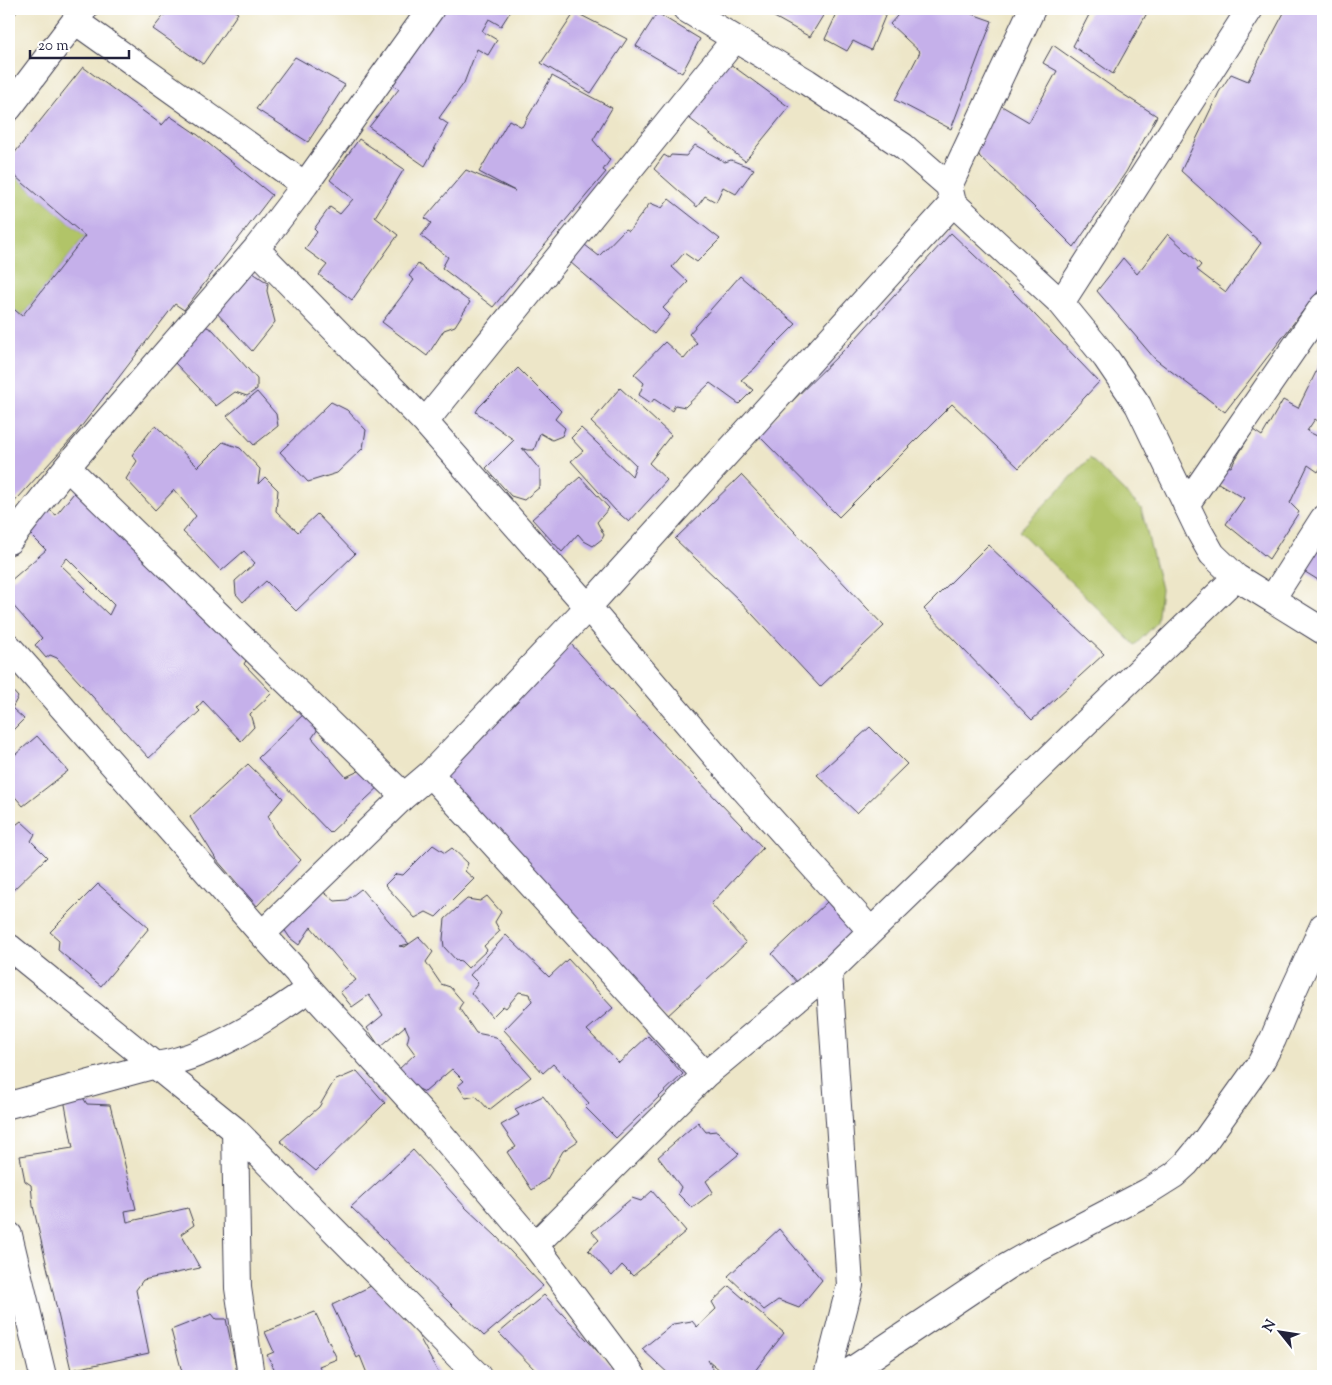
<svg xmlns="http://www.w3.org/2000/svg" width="1332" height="1385" font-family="'Sorts Mill Goudy',serif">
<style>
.green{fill:#b1c467;stroke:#6a7351}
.building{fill:#c5b0ea;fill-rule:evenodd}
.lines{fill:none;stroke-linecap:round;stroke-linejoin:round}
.street-casing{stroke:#403f50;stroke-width:28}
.street{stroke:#fff;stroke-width:26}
</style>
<rect width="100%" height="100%" fill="#fff"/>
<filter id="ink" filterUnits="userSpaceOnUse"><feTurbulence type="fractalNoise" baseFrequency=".02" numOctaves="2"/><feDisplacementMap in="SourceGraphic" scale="10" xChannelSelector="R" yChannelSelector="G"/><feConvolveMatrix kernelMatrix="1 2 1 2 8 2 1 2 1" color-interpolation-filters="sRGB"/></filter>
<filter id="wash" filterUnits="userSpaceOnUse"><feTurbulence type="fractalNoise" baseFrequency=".0096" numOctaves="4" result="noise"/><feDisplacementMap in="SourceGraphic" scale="20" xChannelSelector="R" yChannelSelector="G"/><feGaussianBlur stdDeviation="1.12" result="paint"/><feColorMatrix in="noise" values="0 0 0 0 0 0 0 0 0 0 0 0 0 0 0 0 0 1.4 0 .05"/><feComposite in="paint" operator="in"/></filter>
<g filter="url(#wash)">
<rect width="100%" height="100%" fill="#ede6c8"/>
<!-- green -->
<path class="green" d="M 9,171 L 85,236 L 22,316 L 9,305 Z
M 1090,458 L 1141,508 L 1161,589 L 1157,623 L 1135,645 L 1019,531 Z"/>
<g id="blocks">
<!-- building -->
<path class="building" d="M 9,9 L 19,9 L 9,22 Z
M 169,9 L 231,9 L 238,13 L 203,64 L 153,29 Z
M 439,9 L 512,9 L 501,26 L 489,19 L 482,31 L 497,40 L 488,55 L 477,49 L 464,83 L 439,118 L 448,124 L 425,166 L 369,127 L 399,89 L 385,80 Z
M 760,9 L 827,9 L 810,37 Z
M 839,9 L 888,9 L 871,50 L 853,41 L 847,51 L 825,39 Z
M 903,9 L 958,9 L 992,21 L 951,129 L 895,100 L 920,52 L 890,24 Z
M 1092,9 L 1139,9 L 1147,13 L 1113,74 L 1073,46 Z
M 1286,9 L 1323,9 L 1323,285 L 1225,412 L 1155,359 L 1097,291 L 1123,258 L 1137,274 L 1168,234 L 1201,265 L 1197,270 L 1226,292 L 1261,243 L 1181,171 L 1219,92 L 1231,74 L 1248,81 Z
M 575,12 L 627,39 L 591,93 L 541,63 Z
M 657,13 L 700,39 L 682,73 L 636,46 Z
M 1053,45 L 1118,91 L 1157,116 L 1126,172 L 1074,247 L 1031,204 L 980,157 L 976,149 L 1000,105 L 1029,122 L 1057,71 L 1043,63 Z
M 295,57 L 345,85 L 308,142 L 256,109 Z
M 726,61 L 789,107 L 745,161 L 681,112 Z
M 83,67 L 162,125 L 170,116 L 198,135 L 272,195 L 184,310 L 175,304 L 74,436 L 9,508 L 9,305 L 22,316 L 85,236 L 9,171 L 9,160 Z
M 552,76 L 612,108 L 593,140 L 610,160 L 603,170 L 606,172 L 493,307 L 442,268 L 448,257 L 421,236 L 431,223 L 425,218 L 466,170 L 515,191 L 479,172 L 509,120 L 522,127 Z
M 359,139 L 404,169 L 375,217 L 398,235 L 352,300 L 319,275 L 327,265 L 305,249 L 317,232 L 314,229 L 330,207 L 340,214 L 353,199 L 330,180 Z
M 695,145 L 725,162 L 731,160 L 754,169 L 736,194 L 723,187 L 716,202 L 705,196 L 697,207 L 654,169 L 664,155 L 669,158 L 671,155 L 686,156 Z
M 669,199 L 720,239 L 697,262 L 684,253 L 672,267 L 688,282 L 663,308 L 670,315 L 654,334 L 570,262 L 585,245 L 599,256 L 625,229 L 629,231 L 650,203 L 662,208 Z
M 951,233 L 1014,293 L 1099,382 L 1019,468 L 952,404 L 839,517 L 758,435 L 856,338 Z
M 418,264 L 470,302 L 455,326 L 444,330 L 427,356 L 382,322 L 414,280 L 409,276 Z
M 247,269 L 268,283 L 267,291 L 275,322 L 252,351 L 215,311 Z
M 740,276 L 796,324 L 771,349 L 755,368 L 741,380 L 753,390 L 739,404 L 710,383 L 685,407 L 675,405 L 672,411 L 654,399 L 651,403 L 639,395 L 644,383 L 634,374 L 665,342 L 684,359 L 697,343 L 689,334 Z
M 203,325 L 213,330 L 257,379 L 257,389 L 247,396 L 235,392 L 216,406 L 175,363 Z
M 1323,353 L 1323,425 L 1315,419 L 1307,431 L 1323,439 L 1323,464 L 1318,472 L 1308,465 L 1290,503 L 1299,512 L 1269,559 L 1226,524 L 1244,498 L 1213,480 L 1221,465 L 1231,467 L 1253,430 L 1262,436 L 1283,400 L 1298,408 L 1316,372 Z
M 518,368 L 561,411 L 555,419 L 565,428 L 562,436 L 552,440 L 540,433 L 534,450 L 527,450 L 522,448 L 540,470 L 540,487 L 524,500 L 511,496 L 486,468 L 514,440 L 476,412 L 479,407 Z
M 620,388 L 671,435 L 649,463 L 667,480 L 629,522 L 615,510 L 571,461 L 583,451 L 571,438 L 581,428 L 632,476 L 636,465 L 591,422 Z
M 257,392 L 276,414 L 278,426 L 254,445 L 227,416 Z
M 331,402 L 347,410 L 366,430 L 363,448 L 337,473 L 308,482 L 280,452 Z
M 155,425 L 198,467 L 223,442 L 240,448 L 260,469 L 258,484 L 265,477 L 278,490 L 276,511 L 298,532 L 317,514 L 355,554 L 296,611 L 266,581 L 243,602 L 236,594 L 235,581 L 255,563 L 244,551 L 221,571 L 196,544 L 183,532 L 196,516 L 174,490 L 155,510 L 126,479 L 137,461 L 132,455 Z
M 741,475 L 884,626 L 820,687 L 739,600 L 675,539 Z
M 580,477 L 609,508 L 597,522 L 604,535 L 602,539 L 593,546 L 584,541 L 578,534 L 562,552 L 532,519 Z
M 78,488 L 250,654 L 244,664 L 272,693 L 250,714 L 254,727 L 241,741 L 203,701 L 197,708 L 200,711 L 149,758 L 57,658 L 50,655 L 46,658 L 35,645 L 42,638 L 9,601 L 9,582 L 46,550 L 28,532 L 47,508 L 56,515 ZM 67,558 L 114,605 L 109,615 L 84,591 L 86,589 L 61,565 Z
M 1323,541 L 1323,583 L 1302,570 Z
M 988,545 L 1104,654 L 1032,720 L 924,609 Z
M 571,644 L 631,710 L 763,848 L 711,904 L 746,943 L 665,1018 L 438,779 L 520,694 Z
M 9,687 L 18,697 L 12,708 L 24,719 L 9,734 Z
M 307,711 L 322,723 L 312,738 L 346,777 L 365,768 L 382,784 L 330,833 L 258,758 Z
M 870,727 L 907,764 L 857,813 L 817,775 Z
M 37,736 L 68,771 L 23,806 L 9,790 L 9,760 Z
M 248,764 L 283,798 L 268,816 L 277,834 L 301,860 L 257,906 L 216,859 L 190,817 Z
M 21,821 L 35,834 L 31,841 L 47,857 L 9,894 L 9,830 Z
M 433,845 L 445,853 L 452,848 L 468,863 L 465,871 L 474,879 L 436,917 L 426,912 L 415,918 L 385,885 L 396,874 L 403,875 Z
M 98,884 L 149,928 L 101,986 L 58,950 L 59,940 L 50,932 Z
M 361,889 L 409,944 L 399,946 L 405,947 L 409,944 L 419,937 L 433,952 L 426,962 L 441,984 L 450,987 L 463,1002 L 459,1008 L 476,1033 L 496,1037 L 531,1077 L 489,1110 L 476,1096 L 466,1098 L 458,1086 L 464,1081 L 452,1069 L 425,1092 L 408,1084 L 398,1070 L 415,1054 L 407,1043 L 409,1035 L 405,1026 L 380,1047 L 367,1028 L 383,1015 L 369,995 L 352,1007 L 340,992 L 356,980 L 311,927 L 299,945 L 290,938 L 282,926 L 322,891 L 335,901 L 347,900 Z
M 487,896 L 501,912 L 495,922 L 500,931 L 484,946 L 487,950 L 468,968 L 461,961 L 456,960 L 444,947 L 443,939 L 445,919 L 467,899 L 480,901 Z
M 827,902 L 855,933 L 800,985 L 772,954 Z
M 506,935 L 549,977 L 568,959 L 613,1008 L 587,1030 L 619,1063 L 648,1036 L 683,1074 L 616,1138 L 585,1107 L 589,1103 L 553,1064 L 543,1073 L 504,1030 L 532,1001 L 530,994 L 519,992 L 506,1008 L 503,1006 L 492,1017 L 471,993 L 478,983 L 470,975 Z
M 357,1071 L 385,1103 L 316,1171 L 280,1141 L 319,1107 L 334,1081 Z
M 80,1093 L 87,1104 L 110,1105 L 136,1209 L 125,1211 L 127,1222 L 188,1208 L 194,1225 L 181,1234 L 200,1268 L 143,1280 L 136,1290 L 149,1353 L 71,1370 L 33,1206 L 31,1185 L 25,1181 L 20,1156 L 73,1148 L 64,1099 Z
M 543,1096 L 578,1141 L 563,1151 L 547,1179 L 532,1190 L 507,1152 L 516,1147 L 501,1125 L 519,1115 L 515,1109 Z
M 698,1122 L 706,1132 L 717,1131 L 739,1154 L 706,1181 L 713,1192 L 692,1208 L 678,1194 L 681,1187 L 658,1157 Z
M 413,1150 L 466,1208 L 496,1236 L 543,1286 L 484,1336 L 351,1207 Z
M 652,1191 L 686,1231 L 633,1276 L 622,1265 L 612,1276 L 588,1250 L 599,1240 L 592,1232 L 632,1198 L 641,1201 Z
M 779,1229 L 822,1280 L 799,1308 L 778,1300 L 764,1310 L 728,1276 Z
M 373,1285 L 416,1331 L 440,1376 L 368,1376 L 360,1356 L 357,1358 L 332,1305 Z
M 729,1286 L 784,1333 L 751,1376 L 727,1376 L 708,1360 L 717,1376 L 671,1376 L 642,1349 L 673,1324 L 692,1321 L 697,1327 L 716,1309 L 712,1302 Z
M 544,1295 L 588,1341 L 620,1376 L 541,1376 L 499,1333 Z
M 315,1312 L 337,1359 L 319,1366 L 324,1376 L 278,1376 L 267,1355 L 274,1352 L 265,1332 Z
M 212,1314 L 216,1319 L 226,1319 L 238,1376 L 183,1376 L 171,1330 Z"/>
</g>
</g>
<g filter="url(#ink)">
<use href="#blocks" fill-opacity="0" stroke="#403f50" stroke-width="1"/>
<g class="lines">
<defs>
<path id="street" d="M 686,9 L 807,82 L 903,146 L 949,186 L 953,203 L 1061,303 L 1106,358 L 1138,405 L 1199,531 L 1212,554 L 1236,577 L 1323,631
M 75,21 L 305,185
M 9,108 L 84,9
M 949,186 L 1032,9
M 256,249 L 425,422 L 588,607 L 742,787 L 871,931
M 1061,303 L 1250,9
M 425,422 L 735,39
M 67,467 L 404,796
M 1186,505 L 1323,306
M 9,541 L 67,467 L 256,249 L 305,185 L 431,9
M 1272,599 L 1323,519
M 9,647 L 262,934 L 297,972 L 309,989 L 434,1126 L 535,1245 L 633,1376
M 430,774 L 705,1075
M 262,934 L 404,796 L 430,774 L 588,607 L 953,203
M 9,947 L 235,1130 L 478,1376
M 9,1105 L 156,1065 C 207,1058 267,1019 309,989
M 235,1130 L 238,1288 L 251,1376
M 9,1235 L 43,1376
M 535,1245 L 705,1075 L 829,972 L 1236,577
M 827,1376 L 850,1285 L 829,972
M 843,1376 L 1006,1267 L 1036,1250 L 1147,1192 L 1174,1175 L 1186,1164 L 1205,1141 L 1260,1064 L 1273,1039 L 1290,998 L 1323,926"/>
</defs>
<!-- street casing -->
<use href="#street" class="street-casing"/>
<!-- street -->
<use href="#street" class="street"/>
</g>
</g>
<!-- margin -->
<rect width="1332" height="1385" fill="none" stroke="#fff" stroke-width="30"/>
<!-- north arrow -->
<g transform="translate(1280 1332) rotate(300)" stroke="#ffffff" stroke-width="4" paint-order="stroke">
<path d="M0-4L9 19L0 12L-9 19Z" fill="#22223b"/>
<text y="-8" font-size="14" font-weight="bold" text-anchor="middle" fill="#22223b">N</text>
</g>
<!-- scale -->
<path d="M30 50v8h99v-8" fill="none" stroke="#22223b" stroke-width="2.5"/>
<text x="38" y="50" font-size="15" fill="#22223b" stroke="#ffffff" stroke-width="4" paint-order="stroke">20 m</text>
</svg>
